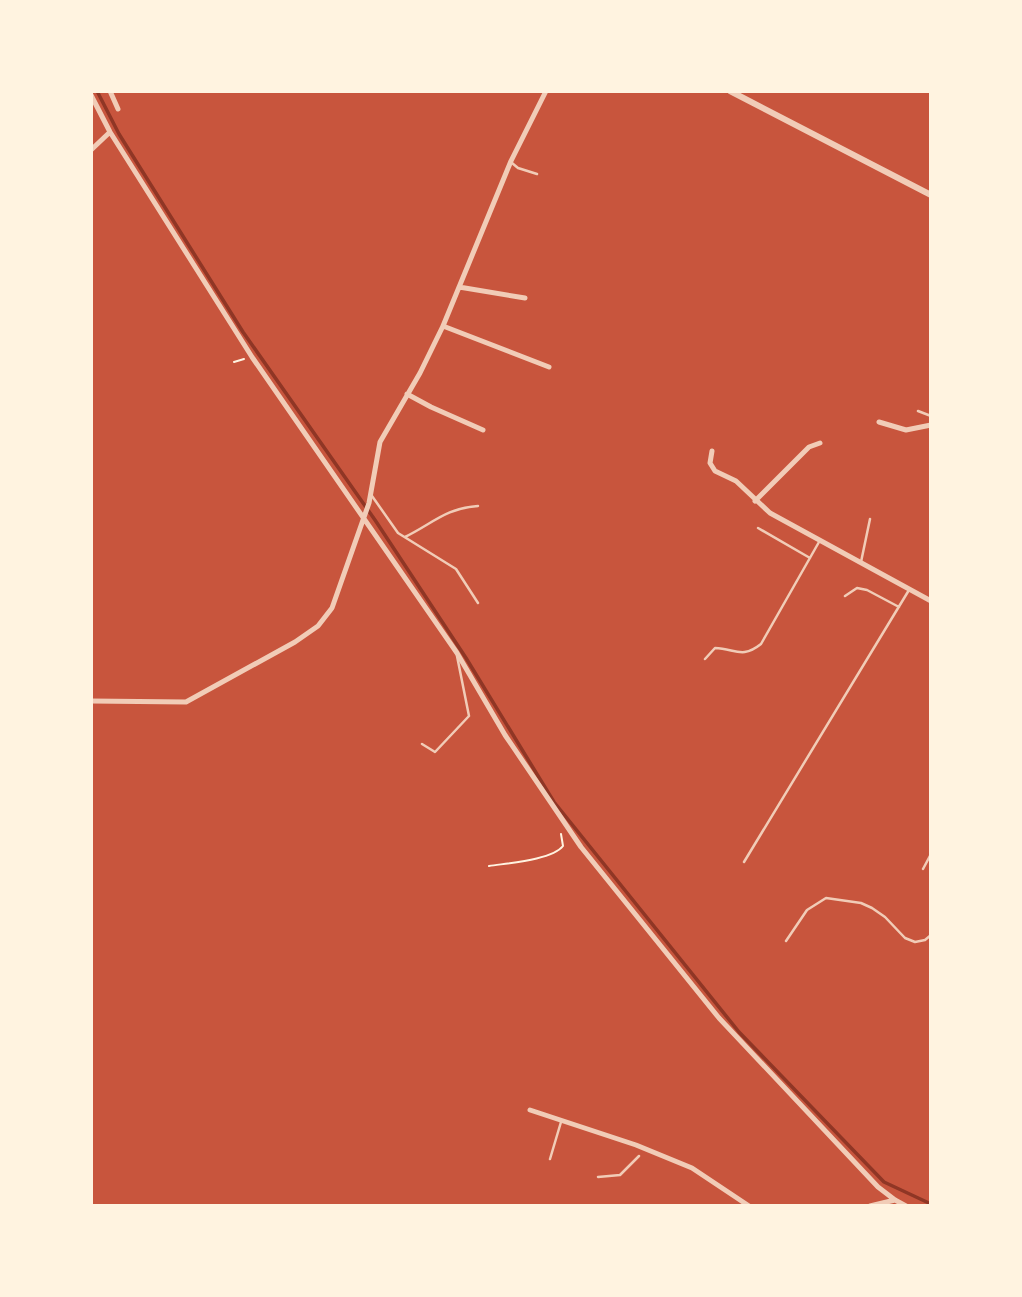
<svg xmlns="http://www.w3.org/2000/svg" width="1022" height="1297" font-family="Literata,serif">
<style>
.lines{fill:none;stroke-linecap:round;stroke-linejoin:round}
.stream{stroke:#8f3625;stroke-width:3.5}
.path{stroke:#fff3e0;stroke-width:2}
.service{stroke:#f1ccb7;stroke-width:2.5}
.minor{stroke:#f1ccb7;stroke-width:5}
.tertiary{stroke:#f1ccb7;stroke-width:6}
</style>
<rect width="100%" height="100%" fill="#c8553d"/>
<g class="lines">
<!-- stream -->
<path class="stream" d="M 97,91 L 119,134 L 243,332 L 375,520 L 466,658 L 554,802 L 739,1032 L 884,1182 L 931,1204"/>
<!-- path -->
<path class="path" d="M 234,362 L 244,359
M 489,866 C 508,863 552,860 563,846 L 561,834"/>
<!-- service -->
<path class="service" d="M 512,163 L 518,168 L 537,174
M 918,411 L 931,416
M 372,496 L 398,533 L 456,569 L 478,603
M 758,528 L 810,558
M 405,537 C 432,524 446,508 478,506
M 861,562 L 870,519
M 845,596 L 857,588 L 867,590 L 899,607
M 705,659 L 715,648 C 736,649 742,659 761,644 L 819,542
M 422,744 L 435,752 L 469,716 L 457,656
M 744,862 L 909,590
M 923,869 L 931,854
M 786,941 L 807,910 L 826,898 L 861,903 L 872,908 L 885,917 L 905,938 L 915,942 L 925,940 L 931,935
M 550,1159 L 561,1122
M 598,1177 L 620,1175 L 639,1156"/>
<!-- minor -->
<path class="minor" d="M 110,91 L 118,109
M 91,95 L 110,132 L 252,357 L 457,653 L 505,735 L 581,847 L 719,1018 L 878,1187 L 895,1200 L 906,1206
M 91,150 L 110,132
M 459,287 L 525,298
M 443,326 L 549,367
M 407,394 L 431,407 L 483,430
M 879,422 L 906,430 L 931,425
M 712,451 L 710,463 L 715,471 L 736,481 L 770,513 L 931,601
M 755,501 L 809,447 L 820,443
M 91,701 L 186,702 L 295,642 L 318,626 L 332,608 L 369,503 L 380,442 L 420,373 L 443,326 L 511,161 L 546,91
M 530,1110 L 636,1145 L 692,1168 L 749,1206
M 870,1206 L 895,1200"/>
<!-- tertiary -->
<path class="tertiary" d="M 730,91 L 931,195"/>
</g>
<!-- border -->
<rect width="1022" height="1297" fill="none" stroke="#fff3e0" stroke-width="186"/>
</svg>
